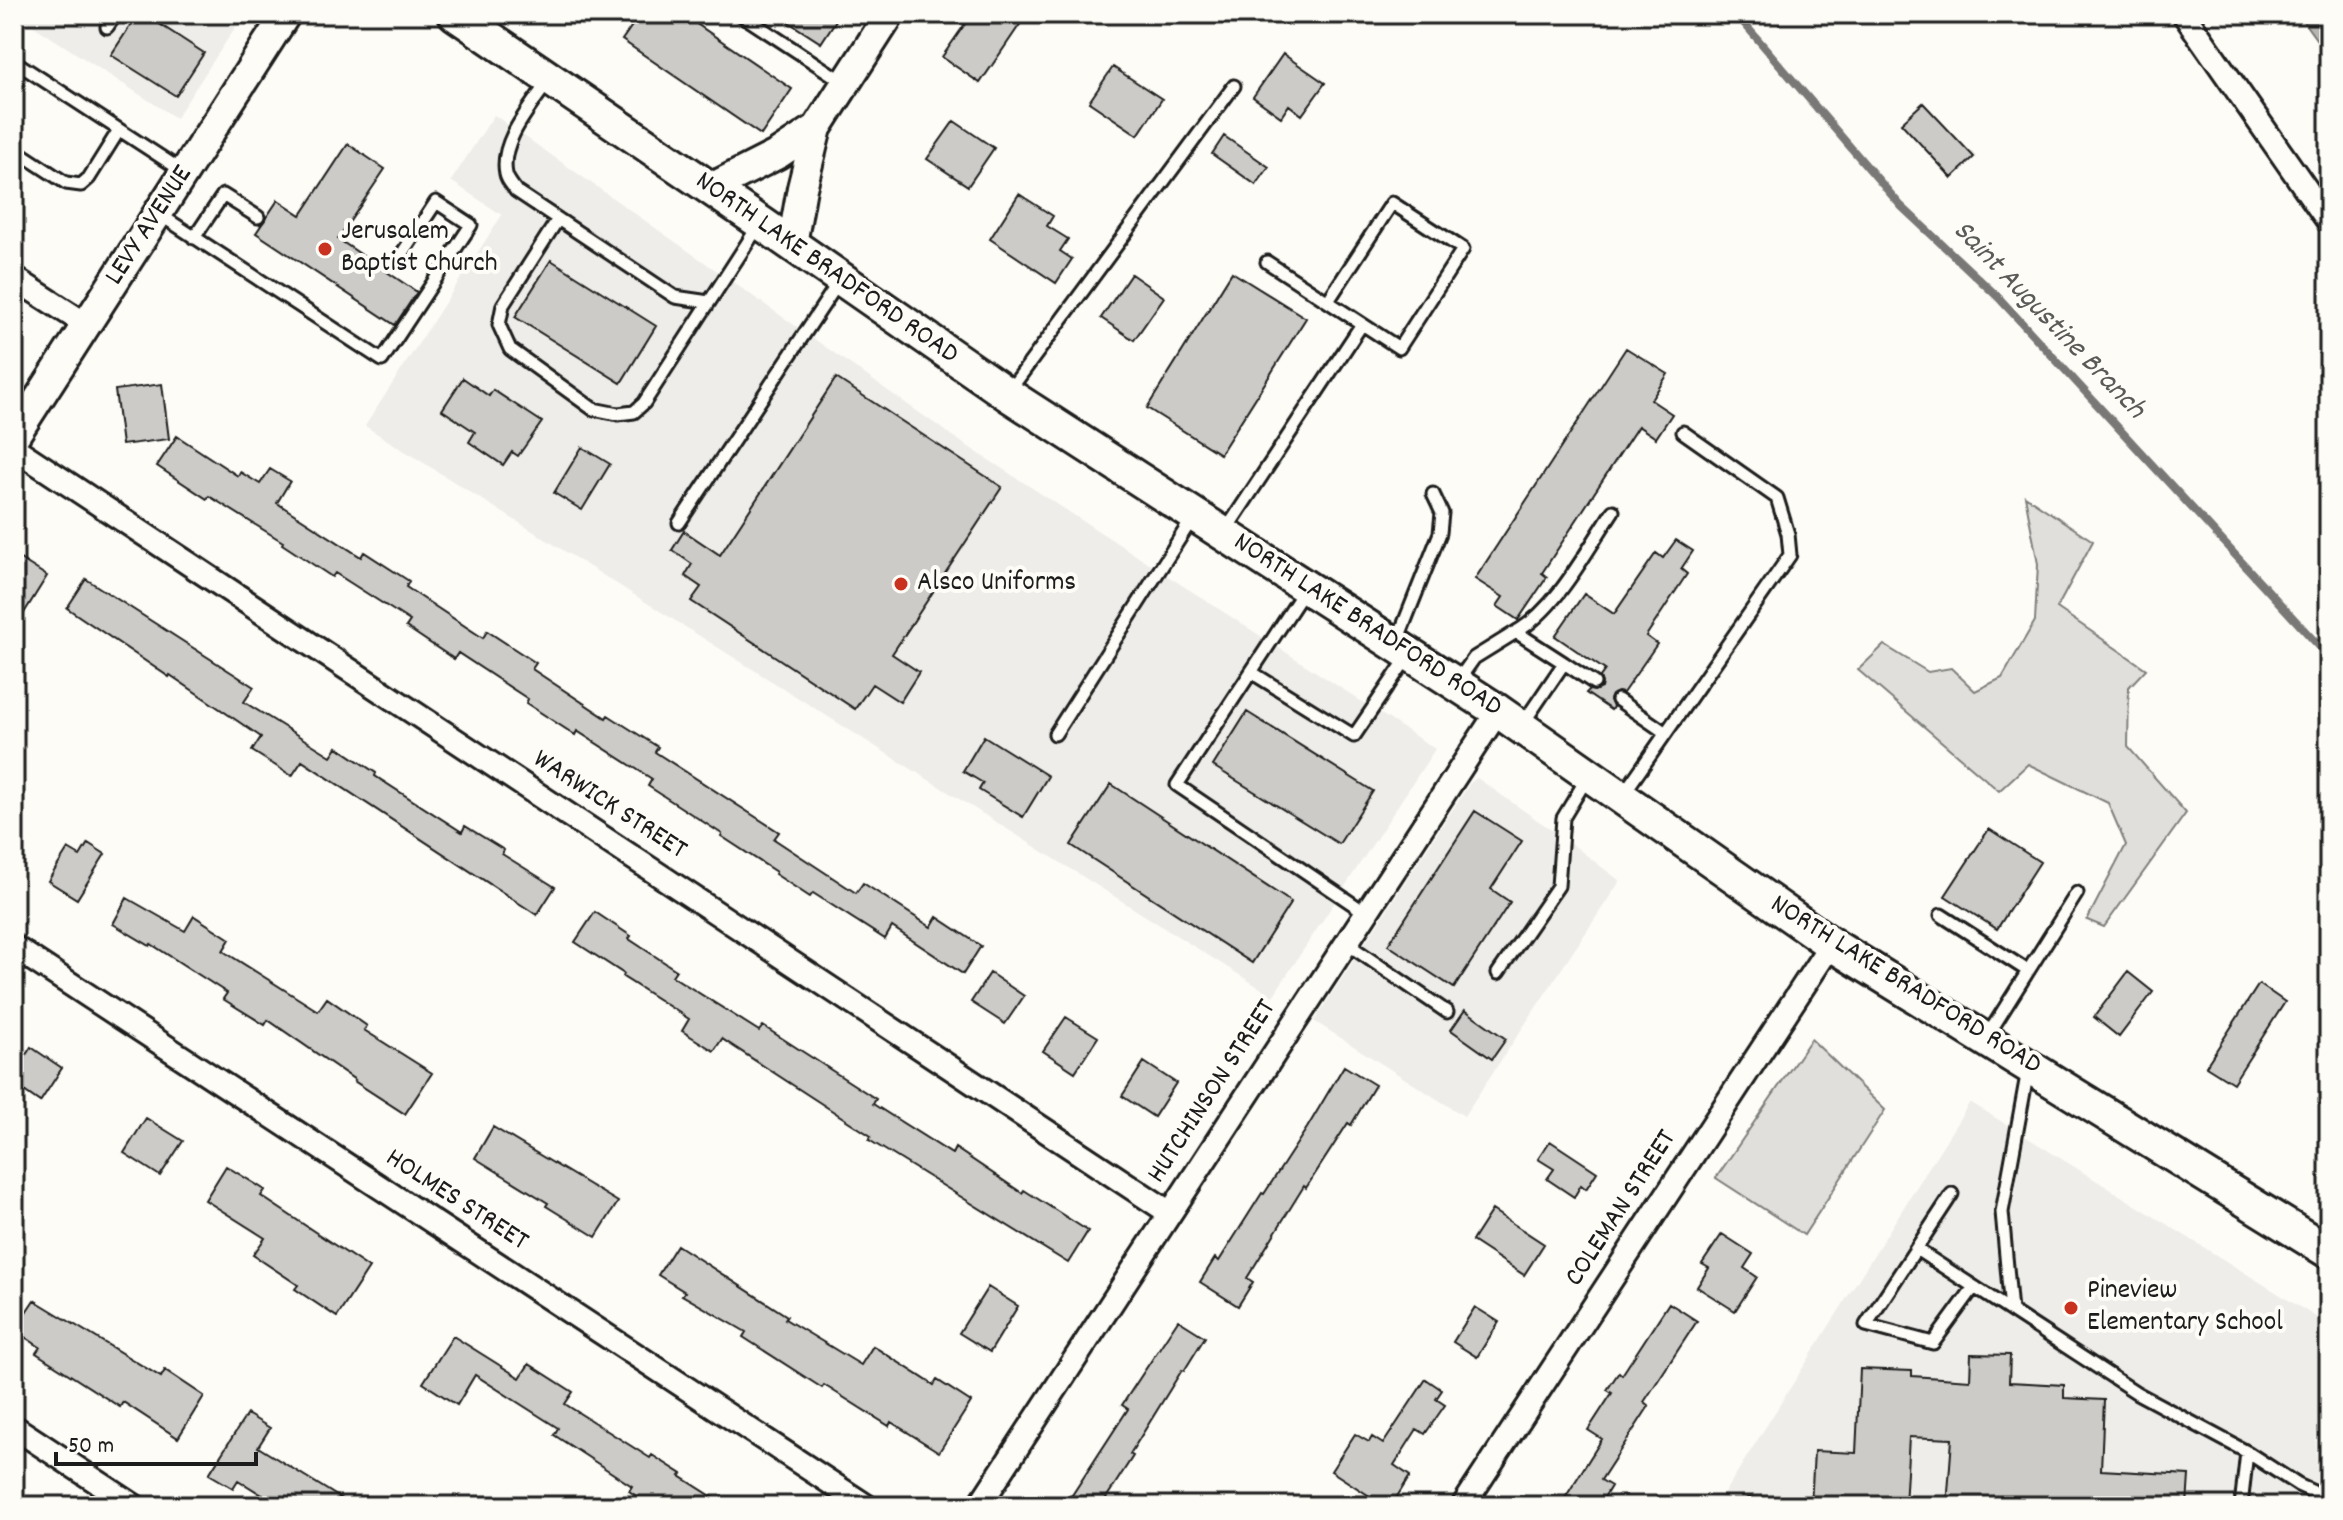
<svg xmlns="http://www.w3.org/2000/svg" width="2343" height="1520" font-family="Dekko,sans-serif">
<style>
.built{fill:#eeede9}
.green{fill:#e0dfdb;stroke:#7e7e7c;stroke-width:2}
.water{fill:#b7b6b2;stroke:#797876;stroke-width:2}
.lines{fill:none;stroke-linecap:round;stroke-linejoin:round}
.stream{stroke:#797876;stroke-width:8}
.building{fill:#cccbc8;stroke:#1c1c1c;stroke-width:2}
.service-casing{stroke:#1c1c1c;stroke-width:17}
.minor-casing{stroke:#1c1c1c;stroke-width:28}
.tertiary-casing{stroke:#1c1c1c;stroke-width:34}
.secondary-casing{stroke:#1c1c1c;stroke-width:38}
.service{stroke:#fdfcf7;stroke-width:11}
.minor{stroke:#fdfcf7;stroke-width:22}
.tertiary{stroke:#fdfcf7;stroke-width:28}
.secondary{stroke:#fdfcf7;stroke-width:32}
.poi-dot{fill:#c8321e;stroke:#fdfcf7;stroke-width:3}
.labels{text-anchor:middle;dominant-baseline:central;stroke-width:8;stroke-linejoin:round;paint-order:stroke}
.street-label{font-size:28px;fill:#1c1c1c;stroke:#fdfcf7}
.poi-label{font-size:28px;fill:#1c1c1c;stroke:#fdfcf7;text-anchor:start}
.water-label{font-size:30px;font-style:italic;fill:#5a5a58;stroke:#fdfcf7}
</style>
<rect width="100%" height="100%" fill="#fdfcf7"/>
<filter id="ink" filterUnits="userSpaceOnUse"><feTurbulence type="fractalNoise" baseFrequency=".0125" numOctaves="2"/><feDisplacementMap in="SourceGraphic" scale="16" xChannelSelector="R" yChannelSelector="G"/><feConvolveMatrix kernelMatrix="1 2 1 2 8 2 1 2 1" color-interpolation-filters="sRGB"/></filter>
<g filter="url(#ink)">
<!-- built -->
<path class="built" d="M 15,14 L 244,14 L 176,118 Z
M 494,115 L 964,444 L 1435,749 L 1273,996 L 365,426 L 502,215 L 451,181 Z
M 1477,778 L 1573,845 L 1620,881 L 1464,1116 L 1314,1021 L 1470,783 Z
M 1970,1102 L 2319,1319 L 2329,1342 L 2329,1369 L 2319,1404 L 2316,1444 L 2317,1472 L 2322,1506 L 1716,1506 Z"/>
<!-- green -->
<path class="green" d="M 2025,496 L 2093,541 L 2057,608 L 2146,669 L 2129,687 L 2128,747 L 2186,813 L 2104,927 L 2087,920 L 2126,845 L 2108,803 L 2028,764 L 1999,791 L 1858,670 L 1884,645 L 1928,672 L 1951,668 L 1975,691 L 2002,678 L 2035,621 L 2038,564 Z
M 1811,1039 L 1885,1110 L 1804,1235 L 1716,1178 Z"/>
<!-- water -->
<path class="water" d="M 2298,14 L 2329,14 L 2329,57 Z"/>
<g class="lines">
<!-- stream -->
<path class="stream" d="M 1736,14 L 1901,206 L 1998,297 L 2329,657"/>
</g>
<!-- building -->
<path class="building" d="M 138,14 L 144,14 L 204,53 L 176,96 L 111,55 Z
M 640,14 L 682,14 L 792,89 L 761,135 L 622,40 Z
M 776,14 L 840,14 L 821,43 Z
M 972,14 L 1027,14 L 980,83 L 942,57 Z
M 1283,54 L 1325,83 L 1302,115 L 1289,105 L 1281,117 L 1253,97 Z
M 1113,67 L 1162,99 L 1138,135 L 1089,102 Z
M 1923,103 L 1974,157 L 1952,178 L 1901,123 Z
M 954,121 L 994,148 L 968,186 L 927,159 Z
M 1224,136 L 1269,167 L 1256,185 L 1212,154 Z
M 348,144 L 385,169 L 338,239 L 417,292 L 395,325 L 256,233 L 278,200 L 301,215 Z
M 1019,194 L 1053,216 L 1047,226 L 1068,239 L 1060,251 L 1072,259 L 1056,283 L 990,239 Z
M 551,260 L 656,326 L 621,383 L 515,317 Z
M 1232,272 L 1306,318 L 1220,454 L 1147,408 Z
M 1131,274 L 1164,297 L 1134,340 L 1101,318 Z
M 1626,348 L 1668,374 L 1651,400 L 1672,414 L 1656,438 L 1638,426 L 1542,573 L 1547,577 L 1518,620 L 1497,606 L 1503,597 L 1475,579 Z
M 463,378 L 489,396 L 493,390 L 542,422 L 518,456 L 512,452 L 503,465 L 469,442 L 475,432 L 442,410 Z
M 836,378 L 1002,487 L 892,654 L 919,672 L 900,702 L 872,684 L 855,709 L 691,601 L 701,587 L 685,576 L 692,564 L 672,550 L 684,531 L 720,555 Z
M 162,384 L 169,439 L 122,445 L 115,390 Z
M 177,436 L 238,476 L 240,472 L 260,484 L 270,469 L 290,481 L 277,503 L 361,557 L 364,552 L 409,581 L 406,587 L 483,638 L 487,631 L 536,663 L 532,669 L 606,718 L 608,715 L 658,747 L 655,752 L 779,832 L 774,839 L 856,893 L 863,883 L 931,927 L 937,917 L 981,946 L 963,974 L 892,927 L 885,939 L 813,893 L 810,897 L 775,874 L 776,872 L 721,836 L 722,834 L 648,786 L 652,779 L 577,731 L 575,735 L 526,703 L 528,699 L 458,653 L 454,659 L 406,627 L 410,621 L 335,573 L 332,577 L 282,544 L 283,542 L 209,496 L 207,499 L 157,466 Z
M 582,447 L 610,464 L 582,510 L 554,493 Z
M 1676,540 L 1693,551 L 1681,569 L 1687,574 L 1646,636 L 1657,644 L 1623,693 L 1618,692 L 1612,695 L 1610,700 L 1613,707 L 1611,710 L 1586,693 L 1589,690 L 1594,691 L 1601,688 L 1602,683 L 1600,677 L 1605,670 L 1555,636 L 1584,594 L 1614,614 L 1656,553 L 1663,558 Z
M 14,555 L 47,576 L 14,629 Z
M 86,579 L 254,687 L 244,702 L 331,756 L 337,747 L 376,773 L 375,776 L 462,832 L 465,826 L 504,850 L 502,854 L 555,887 L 537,915 L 302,761 L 292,776 L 252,751 L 261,737 L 170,675 L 169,677 L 67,608 Z
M 1247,712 L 1373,791 L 1339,844 L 1213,766 Z
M 984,736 L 1048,776 L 1023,817 L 979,790 L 983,783 L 963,771 Z
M 1111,784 L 1291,902 L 1252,963 L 1071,845 Z
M 1475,811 L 1522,841 L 1491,889 L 1510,902 L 1454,988 L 1388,945 Z
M 1989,829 L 2040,862 L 1997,929 L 1945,896 Z
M 88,843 L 105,854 L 77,899 L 48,881 L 68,849 L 80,856 Z
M 127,898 L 185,931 L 194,916 L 230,939 L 223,951 L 318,1011 L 327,998 L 367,1026 L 364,1030 L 432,1073 L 405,1114 L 354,1081 L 355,1080 L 268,1020 L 265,1025 L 223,999 L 227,993 L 151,944 L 150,946 L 113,924 Z
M 595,912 L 631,936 L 629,939 L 676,970 L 672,976 L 759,1031 L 763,1026 L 876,1099 L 873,1104 L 952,1154 L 955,1148 L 1022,1193 L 1024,1190 L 1088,1231 L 1068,1263 L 869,1140 L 871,1136 L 722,1039 L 714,1051 L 682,1031 L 689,1019 L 623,977 L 624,974 L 575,942 Z
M 2128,972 L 2153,992 L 2119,1037 L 2094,1017 Z
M 990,973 L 1024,996 L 1005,1024 L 971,1002 Z
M 2259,984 L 2285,1002 L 2233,1083 L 2206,1066 Z
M 1465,1010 L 1506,1039 L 1492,1059 L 1451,1030 Z
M 1066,1017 L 1098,1037 L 1075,1072 L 1043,1051 Z
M 31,1047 L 62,1068 L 40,1102 L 14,1084 L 14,1074 Z
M 1144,1062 L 1176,1083 L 1154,1117 L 1122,1096 Z
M 1344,1066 L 1375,1085 L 1351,1125 L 1348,1123 L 1306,1188 L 1304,1186 L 1247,1278 L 1253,1282 L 1238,1306 L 1200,1282 L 1215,1258 L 1219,1261 L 1262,1193 L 1264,1194 L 1307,1128 Z
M 146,1118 L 183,1141 L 160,1176 L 124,1153 Z
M 493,1127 L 618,1202 L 596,1237 L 546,1206 L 548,1203 L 475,1158 Z
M 1550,1141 L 1597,1172 L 1586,1189 L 1581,1185 L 1574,1197 L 1547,1179 L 1554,1169 L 1538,1159 Z
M 226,1166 L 265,1190 L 261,1196 L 369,1268 L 337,1317 L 295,1289 L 298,1285 L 253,1255 L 265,1238 L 205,1200 Z
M 1492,1210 L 1544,1244 L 1524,1275 L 1472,1241 Z
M 1722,1234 L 1753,1254 L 1744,1268 L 1757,1277 L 1735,1311 L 1697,1287 L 1709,1268 L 1702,1264 Z
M 677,1245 L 787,1316 L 785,1319 L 861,1365 L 873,1346 L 934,1385 L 937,1380 L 971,1402 L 939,1452 L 891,1422 L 889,1426 L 824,1385 L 822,1388 L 743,1337 L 746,1332 L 682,1295 L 685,1292 L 658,1275 Z
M 988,1287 L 1018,1306 L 990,1352 L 959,1333 Z
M 34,1300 L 161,1377 L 165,1370 L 204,1396 L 178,1438 L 123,1402 L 120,1407 L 36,1353 L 40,1347 L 14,1330 Z
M 1669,1303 L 1697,1321 L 1644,1402 L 1649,1406 L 1601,1480 L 1611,1486 L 1599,1506 L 1560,1506 L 1602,1439 L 1588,1430 L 1612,1393 L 1607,1390 L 1619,1372 L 1622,1375 Z
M 1475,1307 L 1499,1322 L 1477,1357 L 1453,1342 Z
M 1178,1320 L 1205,1337 L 1184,1371 L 1182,1370 L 1130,1454 L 1133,1456 L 1101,1506 L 1065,1506 L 1128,1409 L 1122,1405 Z
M 453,1336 L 520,1378 L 529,1364 L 573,1392 L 565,1404 L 650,1458 L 652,1455 L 682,1474 L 680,1476 L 727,1506 L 651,1506 L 629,1491 L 632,1486 L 554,1435 L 558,1428 L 475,1375 L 457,1405 L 423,1383 Z
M 1971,1354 L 2010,1355 L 2009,1382 L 2064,1385 L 2064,1398 L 2104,1400 L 2101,1470 L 2189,1475 L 2187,1506 L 1947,1506 L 1952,1439 L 1909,1437 L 1905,1506 L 1811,1506 L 1814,1451 L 1856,1453 L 1860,1369 L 1912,1371 L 1912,1376 L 1970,1380 Z
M 1426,1379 L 1442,1390 L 1436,1399 L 1445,1405 L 1425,1434 L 1417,1429 L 1394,1465 L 1410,1476 L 1391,1506 L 1385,1506 L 1331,1471 L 1355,1434 L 1369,1442 L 1372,1437 L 1383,1444 Z
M 247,1414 L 270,1428 L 258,1447 L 353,1506 L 280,1506 L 238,1480 L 233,1488 L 209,1474 Z"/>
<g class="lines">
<defs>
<path id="service" d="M 740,14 L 845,83
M 107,27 L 116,14
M 14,61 L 184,172
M 549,80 C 532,106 499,141 506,174 C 507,180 512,185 516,191 L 675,297 L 709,302
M 14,149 L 66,183 L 81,185 L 89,178 L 119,130
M 159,214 L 382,360 L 471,225 L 436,202 L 398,260
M 558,219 L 503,305 L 499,325 L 510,349 L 593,409 L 618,414 L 634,412 L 644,403 L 759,225
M 194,238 L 223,195 L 258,217
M 1267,262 L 1399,348 L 1463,249 L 1392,203 L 1328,301
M 1009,391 L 1234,86
M 679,523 L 840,280
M 1226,530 L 1362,324
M 1306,588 L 1177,785 L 1366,913
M 1516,632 C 1557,609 1587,550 1613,511
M 1397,641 L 1440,533 L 1442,513 L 1433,494
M 1251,672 L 1354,736 L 1409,655
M 1457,682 L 1474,658 L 1516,632 L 1564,663
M 1618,700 L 1666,733
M 1522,725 L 1564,663 L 1594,683
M 1055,734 L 1192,519
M 1622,796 L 1790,555 L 1788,534 L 1777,498 L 1683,432
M 1941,915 L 2028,971
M 1346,943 L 1447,1012
M 1498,973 L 1558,886 L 1563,818 L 1587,778
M 1986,1038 L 2077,893
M 1952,1194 L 1866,1325 L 1933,1343 L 1974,1287
M 1916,1249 L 2137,1393 L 2247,1452 L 2298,1485 L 2329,1499
M 2011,1311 L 2002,1212 L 2028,1070
M 1749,1506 L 1750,1505
M 2241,1506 L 2247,1452"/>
<path id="minor" d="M 2184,14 L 2329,222
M 14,278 L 87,325
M 14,448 L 1170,1213
M 14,947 L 866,1506
M 14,1427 L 134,1506
M 979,1506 L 1498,711
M 1463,1506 L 1831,944"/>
<path id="tertiary" d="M 711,188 L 778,154 L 817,128
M 792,244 L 802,188 L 817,128 L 890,14
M 14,437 L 286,14"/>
<path id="secondary" d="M 455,14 L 761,223 L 1007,394 L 1498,711 L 1831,944 L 2329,1252"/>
</defs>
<!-- service casing -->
<use href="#service" class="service-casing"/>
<!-- minor casing -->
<use href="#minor" class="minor-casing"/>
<!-- tertiary casing -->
<use href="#tertiary" class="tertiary-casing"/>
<!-- secondary casing -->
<use href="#secondary" class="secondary-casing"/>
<!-- service -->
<use href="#service" class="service"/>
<!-- minor -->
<use href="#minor" class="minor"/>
<!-- tertiary -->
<use href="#tertiary" class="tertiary"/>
<!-- secondary -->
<use href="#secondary" class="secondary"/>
</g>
</g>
<!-- markers -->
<g class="poi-dot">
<circle cx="325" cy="249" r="8"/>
<circle cx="901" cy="584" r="8"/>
<circle cx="2071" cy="1308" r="8"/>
</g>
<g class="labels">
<!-- street labels -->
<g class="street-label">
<text transform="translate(150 226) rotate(-57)">LEVY AVENUE</text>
<text transform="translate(826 269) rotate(35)">NORTH LAKE BRADFORD ROAD</text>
<text transform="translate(1367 626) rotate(33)">NORTH LAKE BRADFORD ROAD</text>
<text transform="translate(609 806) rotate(33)">WARWICK STREET</text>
<text transform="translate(1905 986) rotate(32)">NORTH LAKE BRADFORD ROAD</text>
<text transform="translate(1213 1092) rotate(-57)">HUTCHINSON STREET</text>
<text transform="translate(456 1201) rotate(33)">HOLMES STREET</text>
<text transform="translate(1622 1209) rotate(-57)">COLEMAN STREET</text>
</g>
<!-- poi labels -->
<g class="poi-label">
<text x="341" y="233">Jerusalem<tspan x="341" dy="32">Baptist Church</tspan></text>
<text x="917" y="584">Alsco Uniforms</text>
<text x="2087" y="1292">Pineview<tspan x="2087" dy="32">Elementary School</tspan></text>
</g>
<!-- water labels -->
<g class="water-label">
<text transform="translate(2048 321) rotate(46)">Saint Augustine Branch</text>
</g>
</g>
<!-- margin -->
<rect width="2343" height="1520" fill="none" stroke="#fdfcf7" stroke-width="48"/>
<rect x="24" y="24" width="2295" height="1472" fill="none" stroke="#1c1c1c" stroke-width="3" filter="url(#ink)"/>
<!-- scale -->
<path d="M56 1452v12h200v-12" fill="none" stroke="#1c1c1c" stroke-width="4"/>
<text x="68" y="1452" font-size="24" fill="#1c1c1c" stroke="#fdfcf7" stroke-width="6" paint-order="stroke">50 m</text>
</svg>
